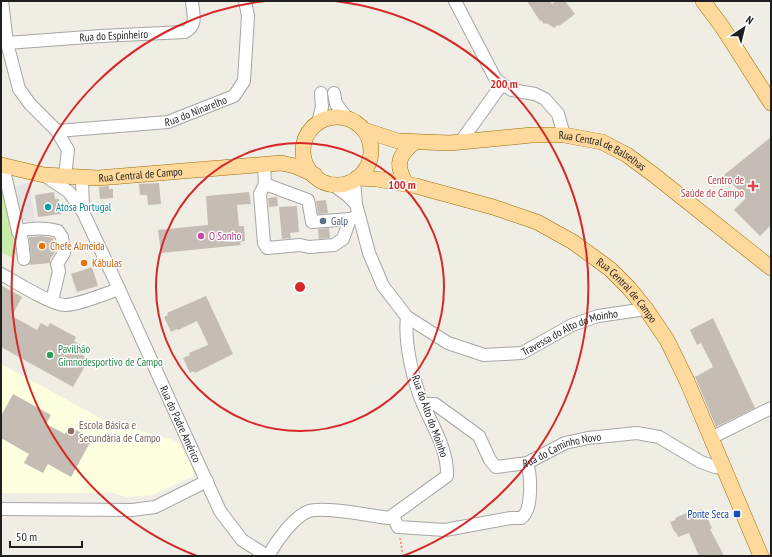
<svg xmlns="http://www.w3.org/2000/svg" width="772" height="557" font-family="'PT Sans Narrow',sans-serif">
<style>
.education{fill:#feffdf}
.grass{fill:#c8eca9}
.parking{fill:#e3e3e3}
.building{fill:#c5bcb4}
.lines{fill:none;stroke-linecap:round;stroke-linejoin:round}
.minor-casing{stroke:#a6a6a6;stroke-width:14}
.major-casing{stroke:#9a6d00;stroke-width:16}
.path{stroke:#ff7d68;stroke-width:1.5;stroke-dasharray:2 2;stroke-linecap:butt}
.minor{stroke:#fff;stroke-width:12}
.major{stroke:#ffd89b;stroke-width:15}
.ring{fill:none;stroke:#d62828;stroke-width:2}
.health-dot{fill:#e0444e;stroke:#fff;stroke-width:1.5}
.culture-dot{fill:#0f9aa8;stroke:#fff;stroke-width:1.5}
.service-dot{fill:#5c6f8a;stroke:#fff;stroke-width:1.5}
.hotel-dot{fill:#d1479c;stroke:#fff;stroke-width:1.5}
.food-dot{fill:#e8710a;stroke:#fff;stroke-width:1.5}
.leisure-dot{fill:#2e9e5b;stroke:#fff;stroke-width:1.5}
.education-dot{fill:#8d6e63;stroke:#fff;stroke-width:1.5}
.transit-dot{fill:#1a4fb4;stroke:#fff;stroke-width:1.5}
.labels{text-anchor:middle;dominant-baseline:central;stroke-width:3;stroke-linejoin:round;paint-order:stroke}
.street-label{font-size:11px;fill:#1f1f1f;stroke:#fff}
.health-label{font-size:11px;fill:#be3a42;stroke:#fff;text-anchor:end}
.culture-label{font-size:11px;fill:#0d838f;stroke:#fff;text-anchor:start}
.service-label{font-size:11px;fill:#4e5e75;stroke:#fff;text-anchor:start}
.hotel-label{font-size:11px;fill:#b23c85;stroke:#fff;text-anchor:start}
.food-label{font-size:11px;fill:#c56008;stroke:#fff;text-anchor:start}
.leisure-label{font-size:11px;fill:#27864d;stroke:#fff;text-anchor:start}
.education-label{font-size:11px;fill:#785e54;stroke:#fff;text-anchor:start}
.transit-label{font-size:11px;fill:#164399;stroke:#fff;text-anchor:end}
.centre{fill:#d62828;stroke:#fff;stroke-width:2}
.ring-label{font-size:12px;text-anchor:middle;font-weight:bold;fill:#d62828;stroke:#fff;stroke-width:3;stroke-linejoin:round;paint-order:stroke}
</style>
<rect width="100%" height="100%" fill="#f0ede5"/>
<!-- education -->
<path class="education" d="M 1,364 L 104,420 L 179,442 L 194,472 L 193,476 L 153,495 L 125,497 L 114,493 L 1,493 Z"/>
<!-- grass -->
<path class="grass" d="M 1,180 L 16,253 L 12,258 L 1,252 Z"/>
<!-- parking -->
<path class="parking" d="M 10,183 L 18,186 L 29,183 L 35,222 L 18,221 Z"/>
<!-- building -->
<path class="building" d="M 527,1 L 550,1 L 552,4 L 556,1 L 565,1 L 575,14 L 559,26 L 558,25 L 554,28 L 548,24 L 547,24 L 546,23 L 544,24 L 541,20 L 540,21 Z
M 771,137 L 771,225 L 760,236 L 734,210 L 746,198 L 724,175 Z
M 159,183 L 161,204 L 148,205 L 147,195 L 140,195 L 139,184 Z
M 109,186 L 109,189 L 113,189 L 113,198 L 100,199 L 99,187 Z
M 54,192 L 55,199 L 59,199 L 61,214 L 38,217 L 35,195 Z
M 249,192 L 251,204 L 237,205 L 239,226 L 244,226 L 245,241 L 240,242 L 241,245 L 161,253 L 158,230 L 208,225 L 206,196 Z
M 277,197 L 278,206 L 269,207 L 268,198 Z
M 326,200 L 328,213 L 318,214 L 316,201 Z
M 297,206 L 299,232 L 290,233 L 291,238 L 282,239 L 279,207 Z
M 329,228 L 330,238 L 319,239 L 318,229 Z
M 42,236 L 53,238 L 56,251 L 50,259 L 50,263 L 29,265 L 31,258 L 29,237 Z
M 92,267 L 98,286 L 77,292 L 71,274 Z
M 1,285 L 22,297 L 12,316 L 37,330 L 41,323 L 48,327 L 50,323 L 76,337 L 74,341 L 81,345 L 77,352 L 89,359 L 73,387 L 1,347 Z
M 206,296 L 233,354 L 195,373 L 194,371 L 190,373 L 183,358 L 190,355 L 189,353 L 208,345 L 207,342 L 197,321 L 178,330 L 177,329 L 171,332 L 164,317 L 168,315 L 167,313 Z
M 713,318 L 755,408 L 716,427 L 695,377 L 713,367 L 701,343 L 697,345 L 690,330 Z
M 13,394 L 51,415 L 46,424 L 65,434 L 69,426 L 92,439 L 71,477 L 48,464 L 43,473 L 24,463 L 29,454 L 1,438 L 1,416 Z
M 702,509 L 704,515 L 706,515 L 712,528 L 710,529 L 724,556 L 699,556 L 689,533 L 678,537 L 676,532 L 675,533 L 670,522 L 676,520 L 675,518 L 691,511 L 692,513 Z"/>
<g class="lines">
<defs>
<g id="minor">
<path d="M 2,1 L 7,43 L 19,89 L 30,104 L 57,131 L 68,150 L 65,176"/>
<path d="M 455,1 L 495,78 L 502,84 L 512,90 L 535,94 L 545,99 L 558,114 L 564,135"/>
<path id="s1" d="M 7,43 L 101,36 L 185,32 C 198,25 193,14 192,1"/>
<path d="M 334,93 L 336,104 L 347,118"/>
<path d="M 318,123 L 322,107 L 321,93"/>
<path id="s2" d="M 57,131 L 168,122 L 234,96 L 244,81 L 248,16 L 245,1"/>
<path d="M 462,142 L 464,137 L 502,84"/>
<path d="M 264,164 L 265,184 L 308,200 L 312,222 L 350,219 L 356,217"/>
<path d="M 3,166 L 18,231 L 22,240 L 24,259"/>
<path id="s3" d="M 44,175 L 69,192 L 83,212 L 119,289 L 220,511 L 242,540 L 267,556"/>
<path d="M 82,178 L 83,212"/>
<path id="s4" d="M 354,180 L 356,204 L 369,253 L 383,286 L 407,317 L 448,343 L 484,355 L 522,353 L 572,325 L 598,316 L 646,309"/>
<path d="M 265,184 L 260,194 L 264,243 L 267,248 L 300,245 L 309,247 L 334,245 L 343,239 L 350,219"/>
<path d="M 332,184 L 347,195 L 356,204"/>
<path d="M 18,231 C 32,228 44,227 58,231 L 62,237 L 64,253 L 57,264 L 59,271 L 52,301"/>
<path d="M 1,274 C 14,281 53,306 66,305 C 82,304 104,294 119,289"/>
<path id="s5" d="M 423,404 L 435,404 L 479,436 L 490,460 L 496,467 L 527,463 L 565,443 L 588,438 L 637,433 L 659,437 L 701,462 L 715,467 L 724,468"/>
<path d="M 711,438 L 771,408"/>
<path d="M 1,509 L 132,510 L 155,507 L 207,481"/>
<path d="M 393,516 L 398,527 L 445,530 L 511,518 L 521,518 C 533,511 531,475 527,463"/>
<path d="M 268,556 C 276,542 293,517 309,511 C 324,506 372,516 389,518 L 447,476 C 448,450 433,427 423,404 C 413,381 404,342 407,317"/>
</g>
<g id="major">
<path d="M 703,1 L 723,28 L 771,103"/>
<circle cx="337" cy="151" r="34"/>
<path id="s6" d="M 364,130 L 398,141 L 450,143 L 532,135 L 564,135 L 602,142 L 627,155 L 654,175 L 771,268"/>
<path id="s7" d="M 1,165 L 44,175 L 98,178 L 281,163 L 295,166 L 315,175"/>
<path id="s8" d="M 357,178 L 377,179 L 416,186 L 493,207 L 537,222 L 573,242 L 610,269 L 629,288 L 646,309 L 667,340 L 687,381 L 761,556"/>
<path d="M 404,180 C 395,162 400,155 414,142"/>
</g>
</defs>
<!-- minor casing -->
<use href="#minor" class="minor-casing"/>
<!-- major casing -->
<use href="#major" class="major-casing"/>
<!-- path -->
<path class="path" d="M 400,538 L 403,556"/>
<!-- minor -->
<use href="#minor" class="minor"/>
<!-- major -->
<use href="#major" class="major"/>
</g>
<!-- distance rings -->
<g class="ring">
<circle cx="300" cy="287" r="144"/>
<path d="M197 556A288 288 0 0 1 265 1M335 1A288 288 0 0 1 403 556"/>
</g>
<!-- markers -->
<path class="health-dot" d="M751 180h4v4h4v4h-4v4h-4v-4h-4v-4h4z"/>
<circle class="culture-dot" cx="48" cy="207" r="4"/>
<circle class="service-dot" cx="323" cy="221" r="4"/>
<circle class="hotel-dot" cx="201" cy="236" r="4"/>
<g class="food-dot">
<circle cx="42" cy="246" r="4"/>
<circle cx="84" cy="263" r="4"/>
</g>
<circle class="leisure-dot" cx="50" cy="355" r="4"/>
<circle class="education-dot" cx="71" cy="431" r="4"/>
<rect class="transit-dot" x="733" y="510" width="8" height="8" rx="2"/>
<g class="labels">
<!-- street labels -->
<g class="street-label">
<text stroke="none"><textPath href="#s1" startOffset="107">Rua do Espinheiro</textPath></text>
<text stroke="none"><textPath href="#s2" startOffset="141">Rua do Ninarelho</textPath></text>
<text stroke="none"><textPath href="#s6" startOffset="244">Rua Central de Balselhas</textPath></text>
<text stroke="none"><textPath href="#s7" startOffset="141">Rua Central de Campo</textPath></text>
<text stroke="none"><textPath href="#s8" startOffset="300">Rua Central de Campo</textPath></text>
<text stroke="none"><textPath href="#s4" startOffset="327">Travessa do Alto do Moinho</textPath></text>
<text transform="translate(430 416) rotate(70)">Rua do Alto do Moinho</text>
<text stroke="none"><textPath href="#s3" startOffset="288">Rua do Padre Américo</textPath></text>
<text stroke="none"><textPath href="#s5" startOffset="171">Rua do Caminho Novo</textPath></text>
</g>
<!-- health labels -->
<g class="health-label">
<text x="744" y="180">Centro de<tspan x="744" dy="13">Saúde de Campo</tspan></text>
</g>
<!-- culture labels -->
<g class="culture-label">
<text x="56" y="207">Atosa Portugal</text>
</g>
<!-- service labels -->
<g class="service-label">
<text x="331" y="221">Galp</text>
</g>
<!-- hotel labels -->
<g class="hotel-label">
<text x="209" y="236">O Sonho</text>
</g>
<!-- food labels -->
<g class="food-label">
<text x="50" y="246">Chefe Almeida</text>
<text x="92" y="263">Kábulas</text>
</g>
<!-- leisure labels -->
<g class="leisure-label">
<text x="58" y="349">Pavilhão<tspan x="58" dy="13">Gimnodesportivo de Campo</tspan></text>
</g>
<!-- education labels -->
<g class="education-label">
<text x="79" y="425">Escola Básica e<tspan x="79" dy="13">Secundária de Campo</tspan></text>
</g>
<!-- transit labels -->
<g class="transit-label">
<text x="729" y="514">Ponte Seca</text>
</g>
</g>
<circle cx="300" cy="287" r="6" class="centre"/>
<g class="ring-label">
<text x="504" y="88">200 m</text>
<text x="402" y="189">100 m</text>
</g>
<!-- border -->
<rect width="772" height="557" fill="none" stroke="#1f1f1f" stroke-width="4"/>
<!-- north arrow -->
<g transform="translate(744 28) rotate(35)" stroke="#ffffff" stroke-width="3" paint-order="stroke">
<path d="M0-3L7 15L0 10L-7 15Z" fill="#1f1f1f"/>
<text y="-6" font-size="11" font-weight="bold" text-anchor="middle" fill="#1f1f1f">N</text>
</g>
<!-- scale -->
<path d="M10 541v6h72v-6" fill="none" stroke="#1f1f1f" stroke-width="2"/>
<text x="16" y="541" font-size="12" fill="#1f1f1f" stroke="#ffffff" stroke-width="3" paint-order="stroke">50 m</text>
</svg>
